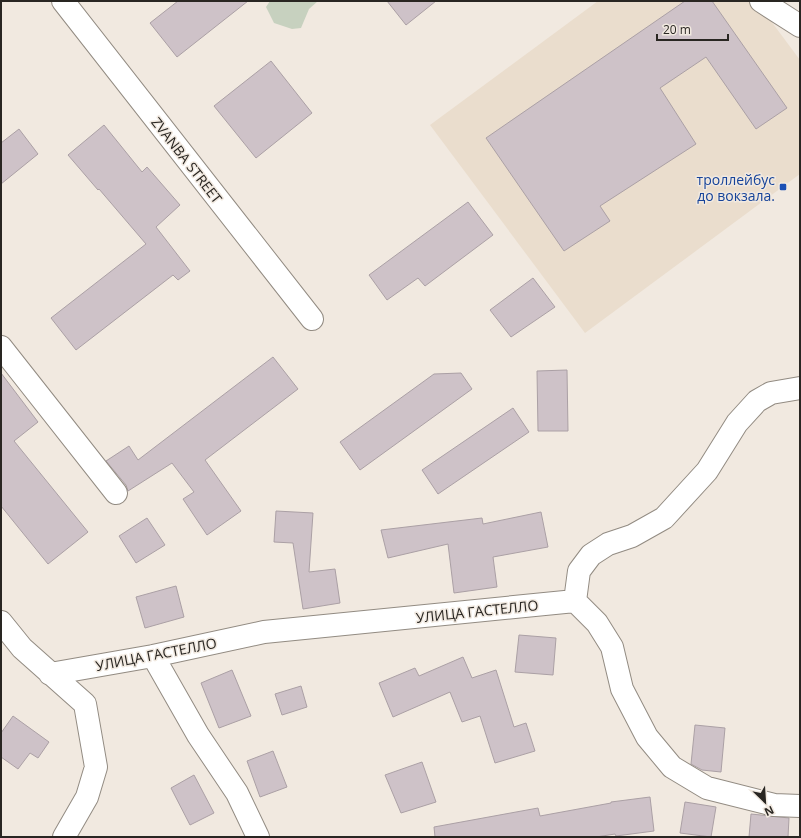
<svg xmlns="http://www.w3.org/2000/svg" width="801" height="838" font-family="'Open Sans',sans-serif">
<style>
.built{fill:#eaddcd}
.green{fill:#c7d1bf}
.building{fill:#cec2c8;stroke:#aba0a5}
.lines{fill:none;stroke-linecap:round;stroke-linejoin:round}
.minor-casing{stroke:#928b82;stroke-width:24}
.minor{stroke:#fff;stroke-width:22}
.transit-dot{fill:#1a4fb4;stroke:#f1e9e0;stroke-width:1.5}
.labels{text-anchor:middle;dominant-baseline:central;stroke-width:3;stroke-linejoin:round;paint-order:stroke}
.street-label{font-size:14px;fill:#292622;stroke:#f1e9e0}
.transit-label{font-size:14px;fill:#164399;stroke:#f1e9e0;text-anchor:end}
</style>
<rect width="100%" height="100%" fill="#f1e9e0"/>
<!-- built -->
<path class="built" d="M 598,1 L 756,1 L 800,60 L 800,174 L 585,333 L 430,125 Z"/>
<!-- green -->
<path class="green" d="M 270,1 L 318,1 L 309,9 L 301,28 L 292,29 L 274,23 L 266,7 Z"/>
<!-- building -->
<path class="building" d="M 178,1 L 248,1 L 177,57 L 150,23 Z
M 387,1 L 436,1 L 406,25 Z
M 685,1 L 712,1 L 787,108 L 756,129 L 706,57 L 660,88 L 696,144 L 600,206 L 610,221 L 564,251 L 486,138 Z
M 271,61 L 312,113 L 256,158 L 214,106 Z
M 104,125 L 142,172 L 147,167 L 180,205 L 156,227 L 190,271 L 178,280 L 173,275 L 76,350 L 51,318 L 146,244 L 99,189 L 98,190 L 68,155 Z
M 19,129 L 38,154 L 1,184 L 1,143 Z
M 468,202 L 493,235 L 425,286 L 418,278 L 387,300 L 369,275 Z
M 533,278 L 555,307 L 511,337 L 490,310 Z
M 273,357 L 298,389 L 205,460 L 241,511 L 207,535 L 183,499 L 194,492 L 172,463 L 128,491 L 126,485 L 106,461 L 129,446 L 138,460 Z
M 567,370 L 568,431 L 538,431 L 537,371 Z
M 1,373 L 38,422 L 14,441 L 88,532 L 48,564 L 1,506 Z
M 461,373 L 472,389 L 360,470 L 340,442 L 434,374 Z
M 513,408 L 529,432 L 438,494 L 422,470 Z
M 276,511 L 313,513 L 309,572 L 335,569 L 340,603 L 303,609 L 293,543 L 274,542 Z
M 541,512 L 548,547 L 493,557 L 497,587 L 454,593 L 448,544 L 388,558 L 381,530 L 482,518 L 483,524 Z
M 147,518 L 165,545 L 136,563 L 119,536 Z
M 176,586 L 184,617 L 145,628 L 136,597 Z
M 519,635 L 556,638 L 553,675 L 515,672 Z
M 463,657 L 472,678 L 496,670 L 514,727 L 526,723 L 535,751 L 495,763 L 480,716 L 462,722 L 450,692 L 393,717 L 379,683 L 415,668 L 419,676 Z
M 232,670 L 251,716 L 219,728 L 201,683 Z
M 301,686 L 307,707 L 282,715 L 275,694 Z
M 13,716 L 49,742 L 38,758 L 30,753 L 18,769 L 1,757 L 1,733 Z
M 695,725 L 725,728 L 721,772 L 702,770 L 691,764 Z
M 273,751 L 287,787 L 260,797 L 247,761 Z
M 422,762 L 436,802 L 401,813 L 385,775 Z
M 194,775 L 214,813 L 190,825 L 171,788 Z
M 650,797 L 654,831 L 616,836 L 615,834 L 596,837 L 435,837 L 434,827 L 538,808 L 540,816 L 611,803 L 611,802 Z
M 685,802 L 716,807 L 711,837 L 680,833 Z
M 751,814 L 789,818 L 788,837 L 749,837 Z"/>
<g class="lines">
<defs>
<path id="minor" d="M 63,1 L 312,319
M 761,1 L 800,26
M 1,347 L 116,493
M 575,601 L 579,571 L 591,555 L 608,544 L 632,536 L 664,518 L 707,471 L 737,423 L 757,401 L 771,393 L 800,388
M 1,622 L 22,648 L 85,704 L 96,767 L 87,797 L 64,837
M 153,656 L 198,735 L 237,793 L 258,837
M 50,674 L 153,656 L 264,632 L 575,601 L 597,623 L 612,647 L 622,689 L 647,737 L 672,767 L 707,788 L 774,805 L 800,806"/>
</defs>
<!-- minor casing -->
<use href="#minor" class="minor-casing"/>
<!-- minor -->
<use href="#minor" class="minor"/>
</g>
<!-- markers -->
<rect class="transit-dot" x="779" y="183" width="8" height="8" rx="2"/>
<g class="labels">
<!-- street labels -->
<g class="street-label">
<text transform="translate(187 160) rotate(52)">ZVANBA STREET</text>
<text transform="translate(477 611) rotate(-6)">УЛИЦА ГАСТЕЛЛО</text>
<text transform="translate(156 654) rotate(-11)">УЛИЦА ГАСТЕЛЛО</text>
</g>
<!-- transit labels -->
<g class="transit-label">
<text x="775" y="179">троллейбус<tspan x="775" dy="16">до вокзала.</tspan></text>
</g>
</g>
<!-- border -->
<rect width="801" height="838" fill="none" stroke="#292622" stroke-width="4"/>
<!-- north arrow -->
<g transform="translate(765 802) rotate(155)" stroke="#f1e9e0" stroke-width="3" paint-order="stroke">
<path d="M0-3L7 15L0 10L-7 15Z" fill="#292622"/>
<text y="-6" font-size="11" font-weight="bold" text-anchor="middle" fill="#292622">N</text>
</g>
<!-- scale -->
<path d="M657 34v6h71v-6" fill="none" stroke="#292622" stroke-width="2"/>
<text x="663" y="34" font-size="12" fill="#292622" stroke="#f1e9e0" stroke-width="3" paint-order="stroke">20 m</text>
</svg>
